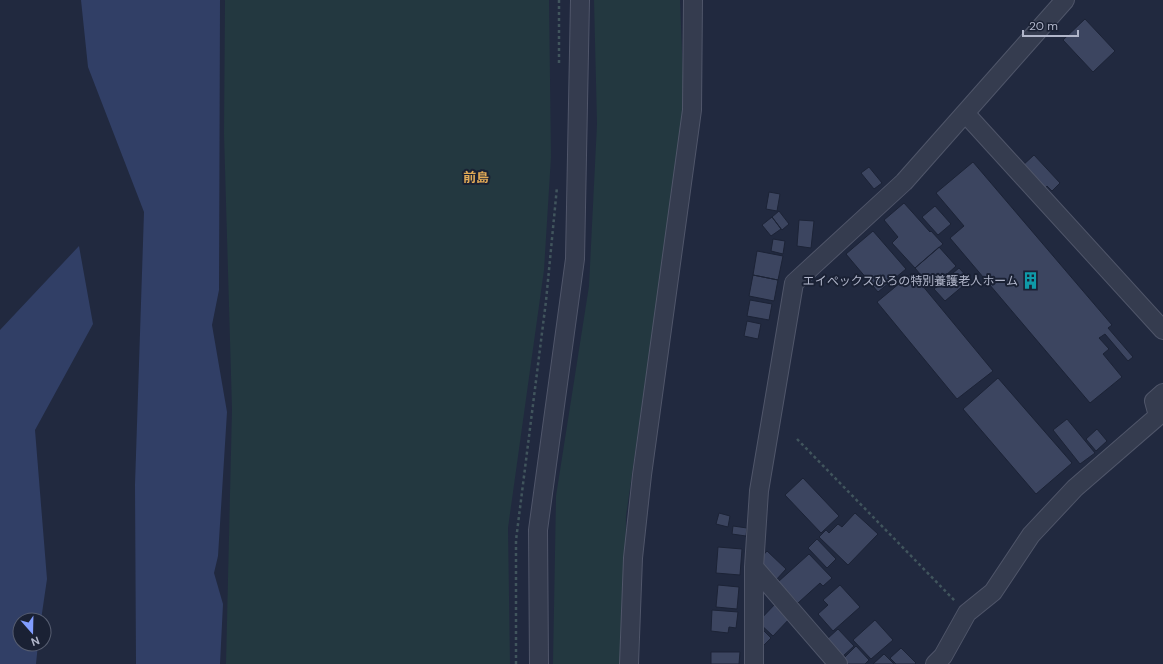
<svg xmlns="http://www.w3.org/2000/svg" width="1163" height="664" font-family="'DM Sans','Noto Sans JP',sans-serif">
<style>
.green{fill:#233840}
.water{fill:#313f66}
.building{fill:#3c4560;stroke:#1c2336}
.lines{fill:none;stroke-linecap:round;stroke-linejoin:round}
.street-casing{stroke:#50566a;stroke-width:20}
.path{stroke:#41555d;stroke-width:2.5;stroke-dasharray:3 3;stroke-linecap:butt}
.street{stroke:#353c4f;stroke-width:18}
.labels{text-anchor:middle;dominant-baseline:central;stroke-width:4;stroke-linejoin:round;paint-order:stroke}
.poi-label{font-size:12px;fill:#b1b6ca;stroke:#1a2134;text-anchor:end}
.neighbourhood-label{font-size:13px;font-weight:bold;fill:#e0a956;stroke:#1a2134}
</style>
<rect width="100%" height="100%" fill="#21293f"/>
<!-- green -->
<path class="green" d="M 225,0 L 549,0 L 551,157 L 544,270 L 508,528 L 510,664 L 226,664 L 232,409 L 224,134 Z
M 594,0 L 680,0 L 684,100 L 662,265 L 626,516 L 624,664 L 553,664 L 556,496 L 589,286 L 597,124 Z"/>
<!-- water -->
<path class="water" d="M 81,0 L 220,0 L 219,290 L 212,325 L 227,412 L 218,556 L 214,573 L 223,604 L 220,664 L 136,664 L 135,485 L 144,212 L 88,67 Z
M 79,246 L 93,324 L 35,430 L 47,579 L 41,620 L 20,620 L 20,644 L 38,644 L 36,664 L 0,664 L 0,330 Z"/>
<!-- building -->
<path class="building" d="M 1085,19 L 1115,51 L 1093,72 L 1063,40 Z
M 1034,155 L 1060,183 L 1052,191 L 1047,186 L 1044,190 L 1022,166 Z
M 973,162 L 1112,325 L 1108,328 L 1133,357 L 1128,361 L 1105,334 L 1099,338 L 1109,349 L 1103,354 L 1122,377 L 1090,403 L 950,238 L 964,226 L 936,193 Z
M 869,167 L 882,183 L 874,189 L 861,173 Z
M 769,192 L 780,194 L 777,211 L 766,209 Z
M 904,203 L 930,232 L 931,231 L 943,244 L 915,268 L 892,243 L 898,237 L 884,220 Z
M 935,206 L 951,224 L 938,235 L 922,217 Z
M 779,211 L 789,224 L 782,230 L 772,217 Z
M 772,217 L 781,229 L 771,236 L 762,225 Z
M 799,220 L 814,221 L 811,248 L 797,246 Z
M 873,231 L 906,269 L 878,292 L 846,254 Z
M 773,239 L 785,241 L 783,254 L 771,251 Z
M 939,247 L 956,266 L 932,288 L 915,268 Z
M 757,251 L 783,256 L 778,280 L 753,275 Z
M 959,268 L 970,280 L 945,301 L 934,289 Z
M 912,273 L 993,371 L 957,399 L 877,302 Z
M 753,275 L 778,280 L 774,301 L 749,296 Z
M 750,300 L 772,304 L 769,320 L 747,316 Z
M 747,321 L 761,324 L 758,339 L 744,336 Z
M 998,378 L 1072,463 L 1036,494 L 963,409 Z
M 1067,419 L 1095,453 L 1080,464 L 1053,430 Z
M 1097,429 L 1107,441 L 1096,451 L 1086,439 Z
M 803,478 L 839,516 L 821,533 L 785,495 Z
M 719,513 L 730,516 L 728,527 L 716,524 Z
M 855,513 L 878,534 L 848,565 L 819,537 L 826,530 L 829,533 L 838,524 L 842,527 Z
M 733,526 L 747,528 L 746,536 L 732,534 Z
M 817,539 L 836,559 L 827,568 L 808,548 Z
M 718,547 L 742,549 L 740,575 L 716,573 Z
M 767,551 L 786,569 L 776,580 L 757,562 Z
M 809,554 L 832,578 L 823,586 L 820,583 L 798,603 L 778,582 Z
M 718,585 L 739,587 L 737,609 L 716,607 Z
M 840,585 L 860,607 L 833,631 L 818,614 L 828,605 L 823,600 Z
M 777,602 L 792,616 L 773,636 L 758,622 Z
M 712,610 L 738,612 L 736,628 L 729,627 L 728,633 L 711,631 Z
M 875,620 L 893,640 L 871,659 L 853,640 Z
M 838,629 L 854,646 L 843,656 L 827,639 Z
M 764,631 L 771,638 L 760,649 L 755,640 Z
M 856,646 L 869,660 L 865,664 L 848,664 L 843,659 Z
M 901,648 L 916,663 L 915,664 L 896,664 L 890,658 Z
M 711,652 L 740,652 L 739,664 L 711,664 Z
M 884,654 L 894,664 L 873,664 Z"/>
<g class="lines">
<defs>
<path id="street" d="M 965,113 L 1163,330
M 754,567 L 838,664
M 539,664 L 538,530 L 575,259 L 580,0
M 629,664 L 633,558 L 642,475 L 692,110 L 693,0
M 754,664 L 754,567 L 759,491 L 794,283 L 904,182 L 1065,0
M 935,664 L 943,656 L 967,613 L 993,592 L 1031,535 L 1075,488 L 1158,416 L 1154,401 L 1163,393"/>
</defs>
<!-- street casing -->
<use href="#street" class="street-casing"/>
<!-- path -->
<path class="path" d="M 559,0 L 559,64
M 797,439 L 955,601
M 516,664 L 516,540 L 546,301 L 557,187"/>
<!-- street -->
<use href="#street" class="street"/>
</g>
<!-- icons -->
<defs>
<symbol id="building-bare" viewBox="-9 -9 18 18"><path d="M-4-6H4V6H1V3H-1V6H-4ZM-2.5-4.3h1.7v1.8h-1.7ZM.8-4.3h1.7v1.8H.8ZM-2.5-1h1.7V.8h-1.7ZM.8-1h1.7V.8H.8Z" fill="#0f9aa8" stroke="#1a2134" stroke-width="2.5" paint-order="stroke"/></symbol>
</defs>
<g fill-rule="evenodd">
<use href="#building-bare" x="1018" y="268" width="25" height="25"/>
</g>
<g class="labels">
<!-- poi labels -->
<g class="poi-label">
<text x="1018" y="281">エイぺックスひろの特別養護老人ホーム</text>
</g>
<!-- neighbourhood labels -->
<g class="neighbourhood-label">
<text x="476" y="177">前島</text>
</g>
</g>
<!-- north arrow -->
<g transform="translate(32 632) rotate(160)"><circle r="19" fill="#1a2134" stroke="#565d70"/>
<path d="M0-3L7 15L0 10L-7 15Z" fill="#819dff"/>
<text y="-6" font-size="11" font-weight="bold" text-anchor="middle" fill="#b1b6ca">N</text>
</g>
<!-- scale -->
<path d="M1023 30v6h55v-6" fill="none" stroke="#b1b6ca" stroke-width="2"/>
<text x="1029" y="30" font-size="12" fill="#b1b6ca" stroke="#1a2134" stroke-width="3" paint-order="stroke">20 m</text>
</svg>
